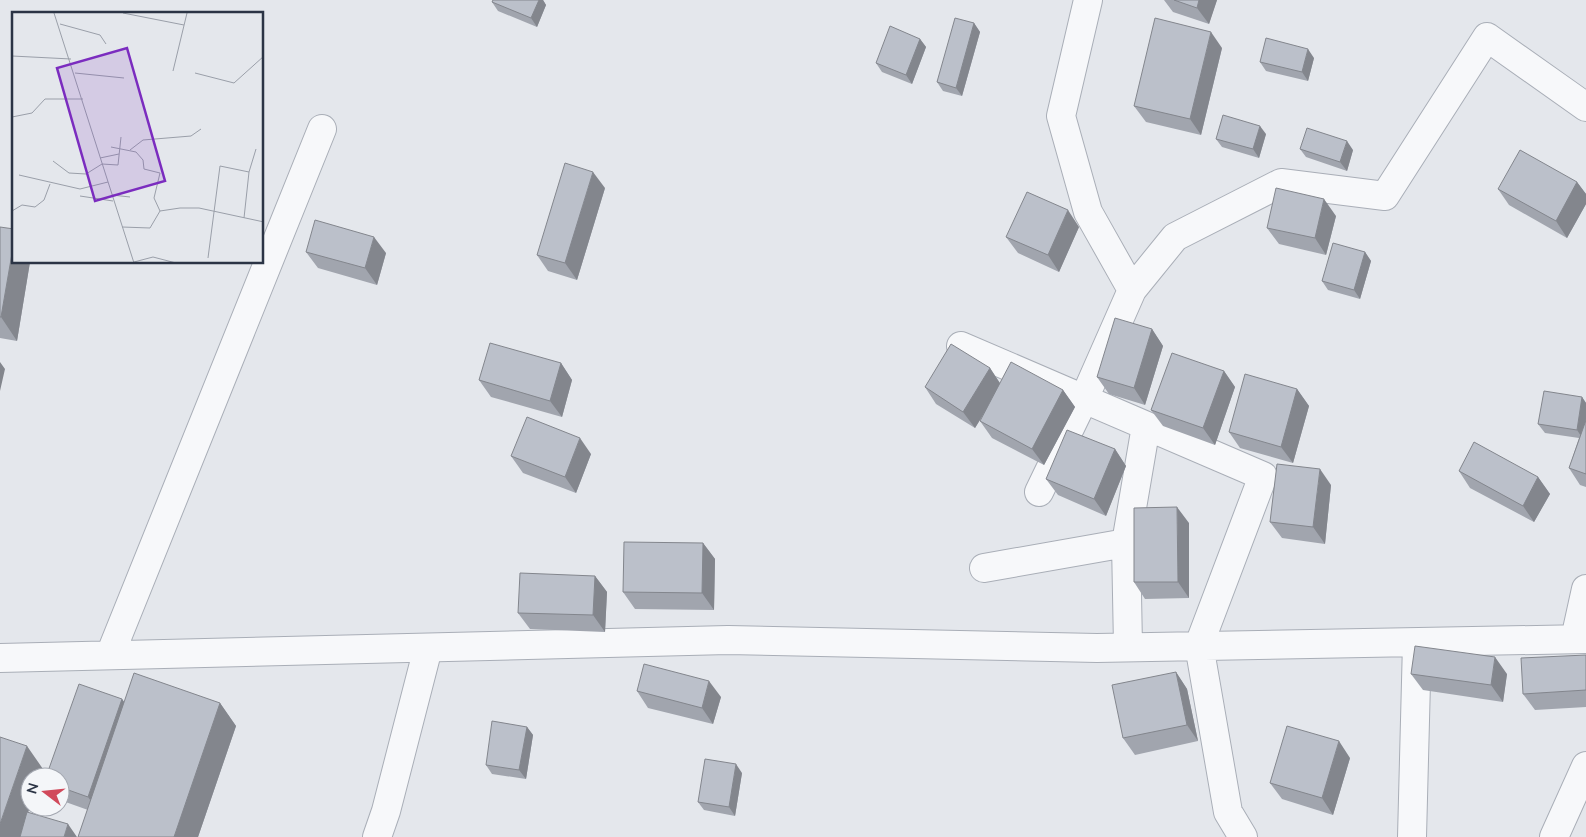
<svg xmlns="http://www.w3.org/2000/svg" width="1586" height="837" font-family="'Nunito Sans',sans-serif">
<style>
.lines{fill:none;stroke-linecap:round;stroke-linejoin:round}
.street-casing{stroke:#a9aeb7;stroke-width:30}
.street{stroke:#f7f8fa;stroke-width:28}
.wall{fill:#a1a5ae}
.shaded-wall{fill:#83868d}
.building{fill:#bbc0ca;stroke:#83868d}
.inset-road{fill:none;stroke:#9a9fa9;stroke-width:1}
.view{fill:#7b2cbf;fill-opacity:0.15;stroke:#7b2cbf;stroke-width:2.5}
.inset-edge{fill:none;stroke:#2b3445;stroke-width:2.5}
</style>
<rect width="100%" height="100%" fill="#e4e7ec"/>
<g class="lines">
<defs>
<path id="street" d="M 1088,0 L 1061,116 L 1088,212 L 1132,290
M 961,346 L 1263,476 L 1199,645 L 1228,812 L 1243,837
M 1039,492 L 1084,399 L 1132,290 L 1175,237 L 1281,183 L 1385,196 L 1487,37 L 1586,107
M 984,568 L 1126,543
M 1575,639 L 1586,589
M 1128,646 L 1126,543 L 1146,426
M 110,655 L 322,129
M 0,658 L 728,640 L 1097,648 L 1586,639
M 377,837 L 386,811 L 428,648
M 1412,837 L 1417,643
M 1554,837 L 1586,766"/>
</defs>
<!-- street casing -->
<use href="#street" class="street-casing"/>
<!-- street -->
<use href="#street" class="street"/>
</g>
<!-- wall -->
<path class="wall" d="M 493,0 L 543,0 L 546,5 L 537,27 L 498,11 L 492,2 Z
M 1164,0 L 1217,0 L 1209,24 L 1173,12 Z
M 974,23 L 980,32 L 962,96 L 943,91 L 937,82 Z
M 920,39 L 926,47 L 912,84 L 882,72 L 876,63 Z
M 1222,48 L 1201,135 L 1146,122 L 1134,106 Z
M 1314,58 L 1308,81 L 1266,71 L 1260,62 Z
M 1266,134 L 1259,158 L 1222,147 L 1216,139 Z
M 1300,149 L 1353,150 L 1347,171 L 1306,157 Z
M 1577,182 L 1586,194 L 1586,204 L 1567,238 L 1509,205 L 1498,189 Z
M 605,188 L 577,280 L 548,271 L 537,255 Z
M 1336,216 L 1326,255 L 1279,244 L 1267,228 Z
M 0,227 L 14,262 L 30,262 L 17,341 L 0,338 Z
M 1079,227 L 1059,272 L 1018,253 L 1006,237 Z
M 306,252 L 386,253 L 377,285 L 318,268 Z
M 1365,252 L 1371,261 L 1360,299 L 1328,290 L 1322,281 Z
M 1152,329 L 1163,346 L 1145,405 L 1109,394 L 1097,377 Z
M 561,363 L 572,380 L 562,417 L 491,397 L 479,380 Z
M 990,368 L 1000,383 L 1063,390 L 1075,407 L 1044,465 L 992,438 L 980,421 L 985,412 L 975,428 L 936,404 L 925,387 Z
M 1224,371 L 1235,387 L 1215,445 L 1163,426 L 1151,410 Z
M 1297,389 L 1309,406 L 1293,463 L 1240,448 L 1229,432 Z
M 1582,397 L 1586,403 L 1586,487 L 1580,485 L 1569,468 L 1579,438 L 1545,433 L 1538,424 Z
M 1115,449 L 1126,466 L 1106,516 L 1058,495 L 1046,479 Z
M 591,454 L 576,493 L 523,473 L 511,456 Z
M 1459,471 L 1538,477 L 1550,494 L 1534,522 L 1470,488 Z
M 1331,485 L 1325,544 L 1282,538 L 1270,522 Z
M 1189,523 L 1189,598 L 1145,599 L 1134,582 Z
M 703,543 L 715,559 L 714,610 L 635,609 L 623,592 Z
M 595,576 L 607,592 L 605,632 L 530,629 L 518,613 Z
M 1586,655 L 1586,707 L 1535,710 L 1523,694 Z
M 1176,672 L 1187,689 L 1198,741 L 1135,755 L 1123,738 Z
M 1411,674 L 1507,674 L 1503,702 L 1423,690 Z
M 637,691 L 721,697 L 713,724 L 648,708 Z
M 122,699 L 124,702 L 220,703 L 236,726 L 198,837 L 78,837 L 88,810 L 60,800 L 60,777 Z
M 527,727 L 533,735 L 526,779 L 492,774 L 486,765 Z
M 1350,758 L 1333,815 L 1282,799 L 1270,783 Z
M 742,773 L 735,816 L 704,810 L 698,802 Z"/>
<!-- shaded-wall -->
<path class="shaded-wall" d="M 539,0 L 543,0 L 546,5 L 537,27 L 531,18 Z
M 1199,0 L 1217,0 L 1209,24 L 1197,8 Z
M 974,23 L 980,32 L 962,96 L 956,88 Z
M 1211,32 L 1222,48 L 1201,135 L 1190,119 Z
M 920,39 L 926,47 L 912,84 L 906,75 Z
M 1308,49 L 1314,58 L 1308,81 L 1302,72 Z
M 1260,126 L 1266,134 L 1259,158 L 1253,149 Z
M 1347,141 L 1353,150 L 1347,171 L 1340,162 Z
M 593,172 L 605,188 L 577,280 L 565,263 Z
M 1577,182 L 1586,194 L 1586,204 L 1567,238 L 1556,221 Z
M 1324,199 L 1336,216 L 1326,255 L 1315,238 Z
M 1068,210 L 1079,227 L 1059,272 L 1048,255 Z
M 374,237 L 386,253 L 377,285 L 365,268 Z
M 14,242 L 14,262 L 30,262 L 17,341 L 1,317 Z
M 1365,252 L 1371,261 L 1360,299 L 1354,290 Z
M 1152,329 L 1163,346 L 1145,405 L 1134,388 Z
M 0,362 L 5,369 L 0,391 Z
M 561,363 L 572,380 L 562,417 L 550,401 Z
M 990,368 L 1001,385 L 975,428 L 963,412 Z
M 1224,371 L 1235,387 L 1215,445 L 1203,428 Z
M 1297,389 L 1309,406 L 1293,463 L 1281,447 Z
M 1063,390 L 1075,407 L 1044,465 L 1032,449 Z
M 1582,397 L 1586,403 L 1586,419 L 1583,439 L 1577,430 Z
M 580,438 L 591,454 L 576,493 L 565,477 Z
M 1115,449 L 1126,466 L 1106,516 L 1094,499 Z
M 1320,469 L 1331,485 L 1325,544 L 1313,527 Z
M 1538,477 L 1550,494 L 1534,522 L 1523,506 Z
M 1177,507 L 1189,523 L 1189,598 L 1178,582 Z
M 703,543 L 715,559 L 714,610 L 702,593 Z
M 595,576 L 607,592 L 605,632 L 593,615 Z
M 1495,657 L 1507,674 L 1503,702 L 1491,685 Z
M 1176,672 L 1187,689 L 1198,741 L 1187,725 Z
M 709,681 L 721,697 L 713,724 L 702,708 Z
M 122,699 L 134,716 L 100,814 L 88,797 Z
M 220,703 L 236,726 L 198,837 L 174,837 Z
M 527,727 L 533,735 L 526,779 L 519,770 Z
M 1339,741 L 1350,758 L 1333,815 L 1322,798 Z
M 27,746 L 43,769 L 41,777 L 30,777 L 30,807 L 20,837 L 0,837 L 0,824 Z
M 736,764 L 742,773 L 735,816 L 729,807 Z
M 68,824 L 77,837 L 64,837 Z"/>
<!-- building -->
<path class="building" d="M 493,0 L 539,0 L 531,18 L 492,2 Z
M 1174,0 L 1199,0 L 1197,8 Z
M 955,18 L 974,23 L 956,88 L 937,82 Z
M 1155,18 L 1211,32 L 1190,119 L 1134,106 Z
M 890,26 L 920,39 L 906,75 L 876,63 Z
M 1266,38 L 1308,49 L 1302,72 L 1260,62 Z
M 1223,115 L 1260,126 L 1253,149 L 1216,139 Z
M 1307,128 L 1347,141 L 1340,162 L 1300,149 Z
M 1520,150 L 1577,182 L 1556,221 L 1498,189 Z
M 565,163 L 593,172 L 565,263 L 537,255 Z
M 1276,188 L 1324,199 L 1315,238 L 1267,228 Z
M 1027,192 L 1068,210 L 1048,255 L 1006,237 Z
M 315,220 L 374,237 L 365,268 L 306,252 Z
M 0,227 L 14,229 L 14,242 L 1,317 L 0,317 Z
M 1333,243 L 1365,252 L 1354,290 L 1322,281 Z
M 1115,318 L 1152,329 L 1134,388 L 1097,377 Z
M 490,343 L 561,363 L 550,401 L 479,380 Z
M 951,344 L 990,368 L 963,412 L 925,387 Z
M 1172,353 L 1224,371 L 1203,428 L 1151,410 Z
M 1011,362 L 1063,390 L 1032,449 L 980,421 Z
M 1245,374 L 1297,389 L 1281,447 L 1229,432 Z
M 1544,391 L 1582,397 L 1577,430 L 1538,424 Z
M 527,417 L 580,438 L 565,477 L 511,456 Z
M 1586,420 L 1586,474 L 1569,468 Z
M 1067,430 L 1115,449 L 1094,499 L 1046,479 Z
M 1474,442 L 1538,477 L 1523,506 L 1459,471 Z
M 1277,464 L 1320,469 L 1313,527 L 1270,522 Z
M 1177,507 L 1178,582 L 1134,582 L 1134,508 Z
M 624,542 L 703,543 L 702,593 L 623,592 Z
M 520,573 L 595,576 L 593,615 L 518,613 Z
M 1415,646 L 1495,657 L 1491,685 L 1411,674 Z
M 1586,655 L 1586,690 L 1523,694 L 1521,658 Z
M 644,664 L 709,681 L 702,708 L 637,691 Z
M 1176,672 L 1187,725 L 1123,738 L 1112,685 Z
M 134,673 L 220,703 L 174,837 L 78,837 Z
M 79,684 L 122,699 L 88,797 L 60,787 L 60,777 L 46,777 Z
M 492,721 L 527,727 L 519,770 L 486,765 Z
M 1287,726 L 1339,741 L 1322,798 L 1270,783 Z
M 0,737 L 27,746 L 0,824 Z
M 705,759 L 736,764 L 729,807 L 698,802 Z
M 27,812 L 68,824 L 64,837 L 20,837 Z"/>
<!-- overview -->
<g transform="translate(12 12)">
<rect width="251" height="251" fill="#e4e7ec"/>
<path class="inset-road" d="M 42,1 L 122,251M 111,1 L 172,13M 48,12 L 88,23 L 94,32M 0,44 L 59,47M 161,59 L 175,1M 63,61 L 112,66M 183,61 L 222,71 L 252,44M 0,105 L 20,101 L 33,87 L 71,87M 99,135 L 124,140 L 131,148 L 132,157 L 148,161 L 142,186 L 148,199M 118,138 L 131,128 L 179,124 L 189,117M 88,146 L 107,142M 41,149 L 57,161 L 74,162 L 90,152 L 106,153 L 109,125M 237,160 L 244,137M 7,163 L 68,177 L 96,170M 100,183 L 118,185M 68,184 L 101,189M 0,199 L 10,193 L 23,195 L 32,188 L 38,172M 110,215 L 138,216 L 148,199 L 168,196 L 187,196 L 252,210M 196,246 L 208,154 L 237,160 L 232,206M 122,250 L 141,245 L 164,251"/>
<path class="view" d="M 115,36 L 153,169 L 83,189 L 45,56 Z"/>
<rect width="251" height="251" class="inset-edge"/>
</g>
<!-- north arrow -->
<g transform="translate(45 792) rotate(286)"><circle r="24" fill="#f4f6f9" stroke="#a4a8b1"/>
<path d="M0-4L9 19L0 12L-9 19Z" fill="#d1495b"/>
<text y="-8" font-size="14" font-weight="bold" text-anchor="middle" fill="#2b3445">N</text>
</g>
</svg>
